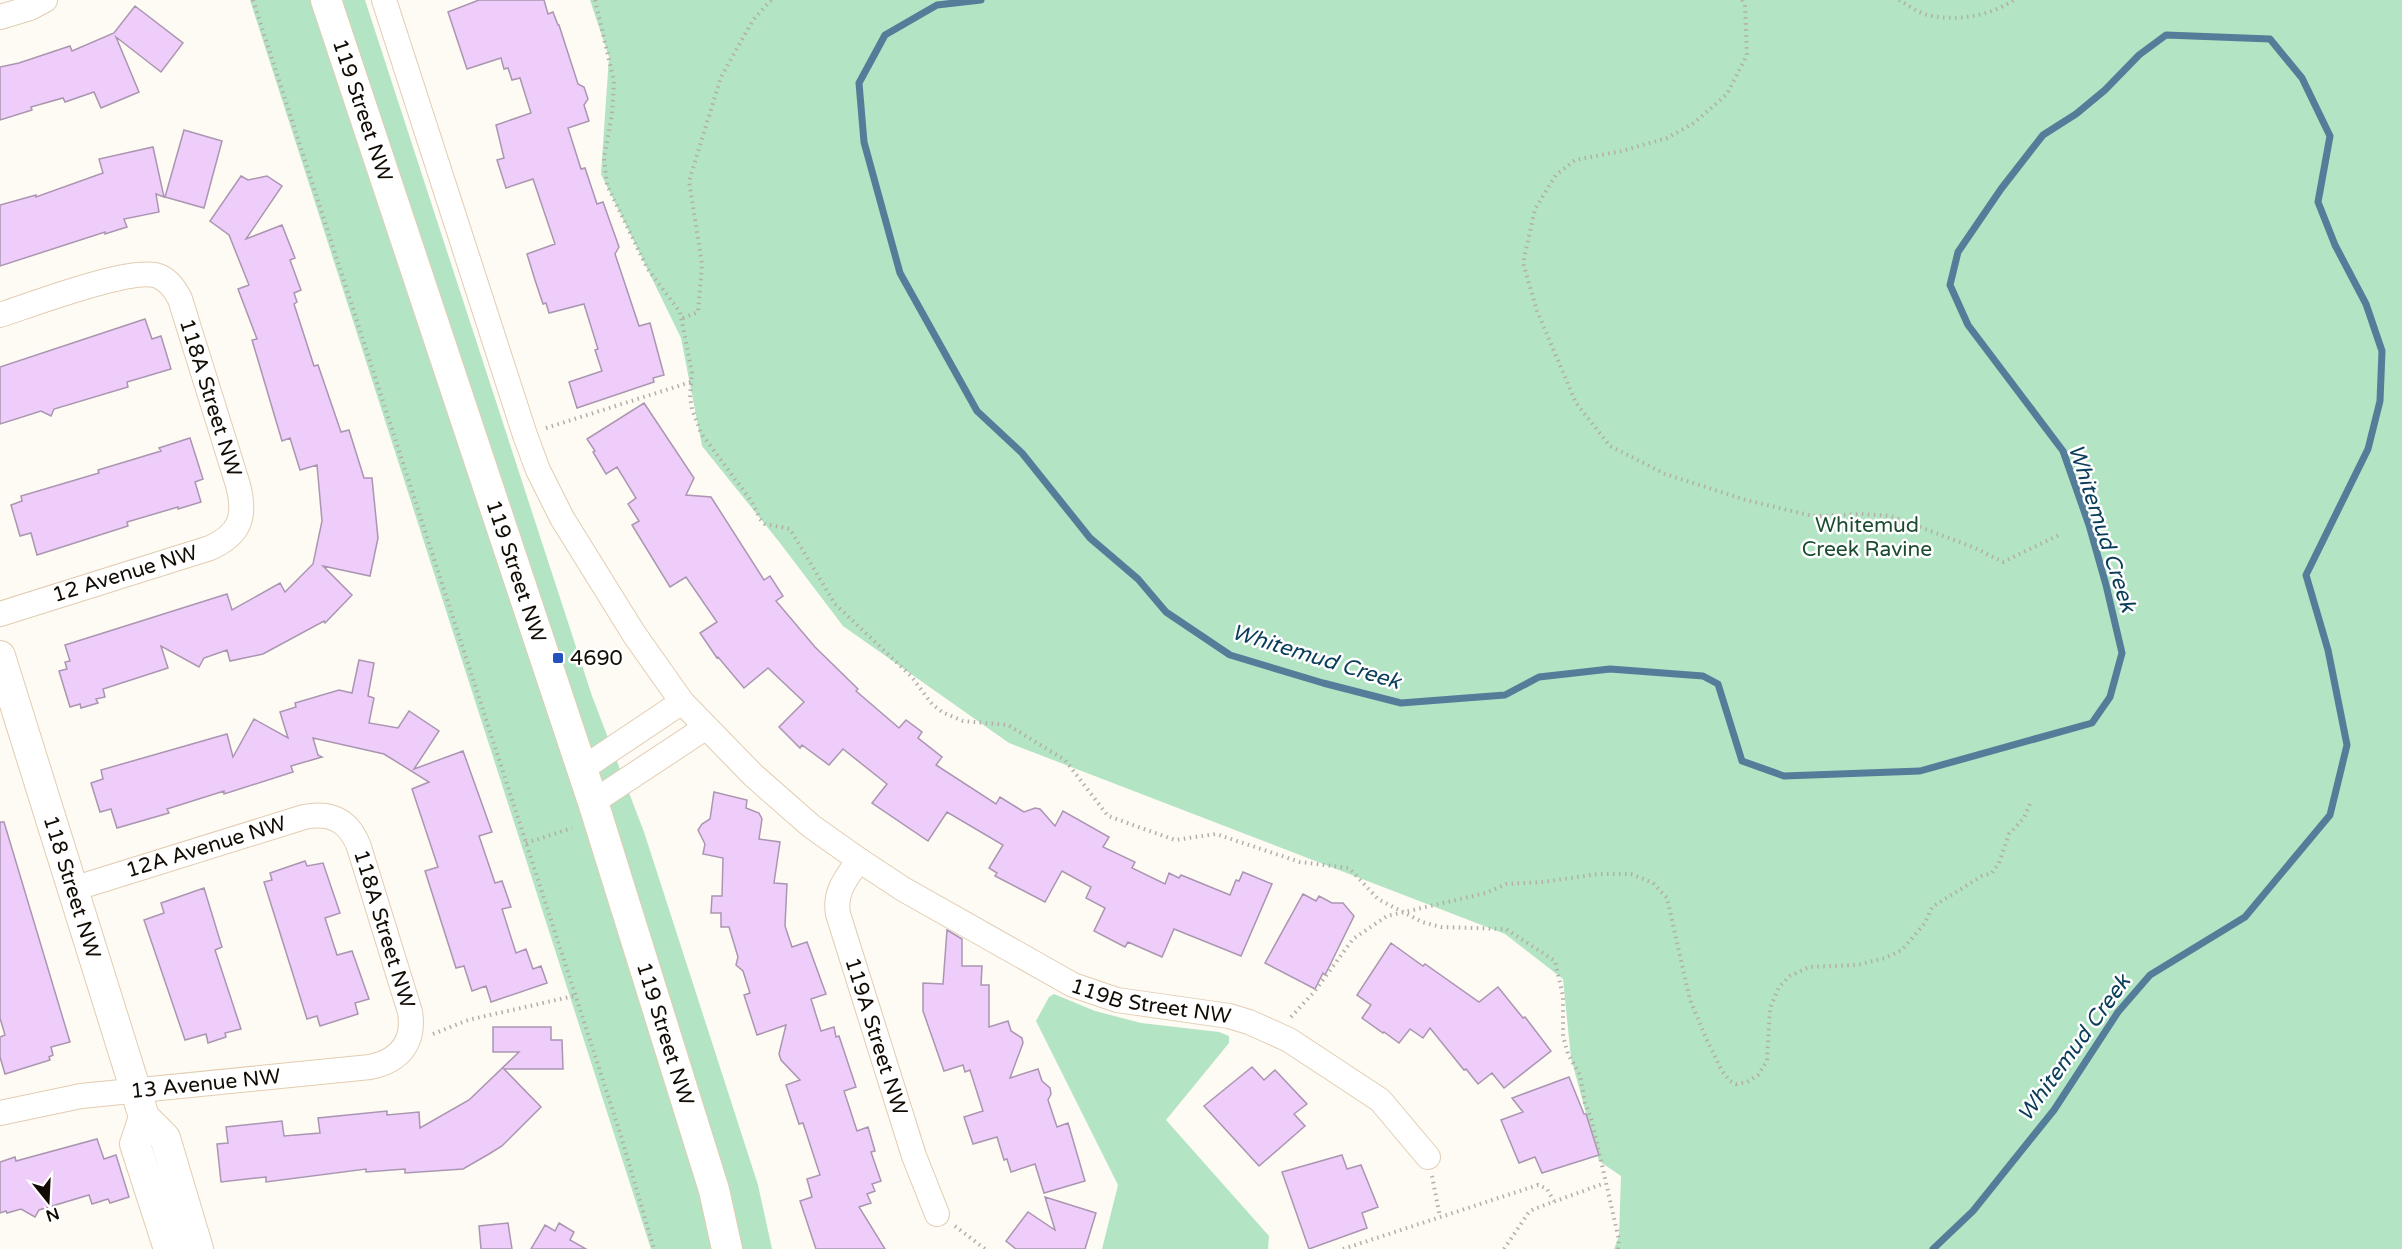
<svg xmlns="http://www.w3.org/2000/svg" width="2402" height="1249" font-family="'Varela Round',sans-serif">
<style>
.green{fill:#b3e4c3}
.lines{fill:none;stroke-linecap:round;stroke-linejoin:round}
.stream{stroke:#547d9a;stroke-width:7}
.building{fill:#efcdfa;stroke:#aa96b1;stroke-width:1.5}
.minor-casing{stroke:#e2cdb1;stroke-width:26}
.tertiary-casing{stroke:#e2cdb1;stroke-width:32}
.path{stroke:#b3afa8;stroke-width:4;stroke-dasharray:1.5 4.5;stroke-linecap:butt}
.minor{stroke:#fff;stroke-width:24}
.tertiary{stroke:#fff;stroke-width:30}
.poi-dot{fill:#2451bf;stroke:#fff;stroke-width:2}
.labels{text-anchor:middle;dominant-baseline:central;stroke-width:5;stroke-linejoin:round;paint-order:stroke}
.street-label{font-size:21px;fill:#120c04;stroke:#fff}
.park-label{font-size:21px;fill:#1c4c30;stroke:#fff}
.poi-label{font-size:21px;fill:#120c04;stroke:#fff;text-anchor:start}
.water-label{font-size:22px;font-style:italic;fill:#0a3d5a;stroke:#fff}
</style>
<rect width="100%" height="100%" fill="#fefaf4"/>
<!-- green -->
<path class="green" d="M 250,0 L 365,0 L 592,696 L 644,832 L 758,1185 L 772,1249 L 651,1249 Z
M 590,0 L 2402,0 L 2402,1249 L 1614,1249 L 1619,1236 L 1621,1176 L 1599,1161 L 1571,1058 L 1563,979 L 1505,934 L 1009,743 L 843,626 L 780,543 L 702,446 L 681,338 L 601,174 L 609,57 Z
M 1054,994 L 1095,1011 L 1141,1023 L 1219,1032 L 1229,1036 L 1229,1043 L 1166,1120 L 1269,1236 L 1268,1249 L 1102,1249 L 1118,1185 L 1036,1021 L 1049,997 Z"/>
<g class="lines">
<!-- stream -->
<path class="stream" d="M 981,0 L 937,5 L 885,35 L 859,83 L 864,142 L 900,273 L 977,411 L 1022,453 L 1090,538 L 1138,579 L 1166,612 L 1230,655 L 1323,683 L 1401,703 L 1505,695 L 1539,677 L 1610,669 L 1703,676 L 1718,684 L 1742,761 L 1784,776 L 1920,771 L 2092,723 L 2110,697 L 2122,653 L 2106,585 L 2089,525 L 2063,451 L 1968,325 L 1950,285 L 1958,252 L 2001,189 L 2043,135 L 2076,114 L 2105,90 L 2139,55 L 2166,35 L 2270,39 L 2302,78 L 2330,136 L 2318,202 L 2335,245 L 2366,304 L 2382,351 L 2380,401 L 2368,449 L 2306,575 L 2328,650 L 2347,745 L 2330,815 L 2245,917 L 2150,975 L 2118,1012 L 2054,1110 L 1973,1211 L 1933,1249"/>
</g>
<!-- building -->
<path class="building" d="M 479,0 L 544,0 L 548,14 L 553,12 L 558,25 L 559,25 L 578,84 L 584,87 L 588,99 L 584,105 L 589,121 L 568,128 L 581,169 L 585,168 L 597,204 L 603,202 L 619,247 L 615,254 L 639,326 L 650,323 L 664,375 L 653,378 L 654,382 L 577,408 L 569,382 L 602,371 L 595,350 L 598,349 L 584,304 L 549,313 L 546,303 L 543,304 L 535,280 L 527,254 L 555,244 L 533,179 L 506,188 L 497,160 L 504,158 L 496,125 L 531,113 L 520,78 L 512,80 L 508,68 L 504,69 L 501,58 L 467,69 L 448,12 Z
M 135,6 L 183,43 L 161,72 L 116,37 L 139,92 L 101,108 L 94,92 L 65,102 L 63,98 L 31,107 L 32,110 L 0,120 L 0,67 L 19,63 L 70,46 L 72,51 L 114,33 Z
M 184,130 L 222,141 L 204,208 L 165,197 Z
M 153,147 L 164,197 L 156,194 L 159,212 L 124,219 L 127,227 L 105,234 L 105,232 L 0,266 L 0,205 L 36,195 L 36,197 L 103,173 L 99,159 Z
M 241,176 L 248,180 L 267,176 L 282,186 L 246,239 L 282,225 L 295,258 L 290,260 L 301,290 L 294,293 L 297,302 L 294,304 L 314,366 L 318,365 L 341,432 L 349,430 L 364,478 L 372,478 L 378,538 L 370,576 L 323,566 L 352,595 L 325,623 L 324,621 L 263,654 L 230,661 L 227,650 L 204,658 L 199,667 L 161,646 L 168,668 L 103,689 L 105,697 L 96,699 L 98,703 L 81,708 L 80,704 L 70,707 L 59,671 L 67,669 L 65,662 L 70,661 L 65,645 L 227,594 L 232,610 L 280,583 L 285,592 L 313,564 L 322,521 L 317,465 L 300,470 L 290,438 L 282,441 L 252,340 L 257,339 L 238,289 L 249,285 L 229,235 L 210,221 Z
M 145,319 L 152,339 L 161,336 L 171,369 L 127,382 L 128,387 L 54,409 L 51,416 L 41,411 L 0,424 L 0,367 Z
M 644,403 L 694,478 L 686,495 L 711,497 L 764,580 L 770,576 L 783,596 L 776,601 L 815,647 L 858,689 L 856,691 L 899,728 L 906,720 L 922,732 L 918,738 L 942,757 L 936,765 L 996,804 L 1000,797 L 1024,812 L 1035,808 L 1040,809 L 1055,826 L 1063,811 L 1109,837 L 1103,847 L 1135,862 L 1132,868 L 1165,884 L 1169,873 L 1179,878 L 1181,875 L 1230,895 L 1236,880 L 1239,881 L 1243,872 L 1272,884 L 1241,956 L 1174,929 L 1162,957 L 1128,942 L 1125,947 L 1094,931 L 1105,908 L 1086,898 L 1091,887 L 1062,871 L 1045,902 L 995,876 L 997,873 L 989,868 L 1003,845 L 947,812 L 928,841 L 872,803 L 887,784 L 843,749 L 829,765 L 802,745 L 800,748 L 779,727 L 804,702 L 768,668 L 744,688 L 718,657 L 717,658 L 700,633 L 717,622 L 686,577 L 670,587 L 632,525 L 639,521 L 628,504 L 636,498 L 617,467 L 606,474 L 593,452 L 595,451 L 587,439 Z
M 190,438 L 203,479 L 195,482 L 201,502 L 178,509 L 178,507 L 127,522 L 128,526 L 37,555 L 31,533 L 20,536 L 11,505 L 22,501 L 21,496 L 99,473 L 98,470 L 161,451 L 159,448 Z
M 359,660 L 374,663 L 368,696 L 374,698 L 369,723 L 398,728 L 409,711 L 439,731 L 414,769 L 463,751 L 492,832 L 479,836 L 495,883 L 502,881 L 511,907 L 502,909 L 516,953 L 526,949 L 533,969 L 541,966 L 547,983 L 491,1002 L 486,986 L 472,991 L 464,966 L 456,968 L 425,871 L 438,867 L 412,789 L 429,782 L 384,754 L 313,738 L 318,755 L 322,757 L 291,766 L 293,772 L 224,794 L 224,791 L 167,809 L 169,813 L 117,828 L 111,809 L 100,812 L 91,783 L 103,779 L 101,770 L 227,734 L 233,757 L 254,719 L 288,738 L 280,712 L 296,707 L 295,703 L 339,690 L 352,693 Z
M 714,792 L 747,800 L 746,808 L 759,813 L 762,819 L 759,839 L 780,842 L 774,883 L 787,884 L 785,926 L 792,947 L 807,942 L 826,994 L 811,999 L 821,1031 L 834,1027 L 836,1037 L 839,1036 L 856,1087 L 844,1091 L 857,1131 L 868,1127 L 875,1151 L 871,1152 L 881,1181 L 872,1184 L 875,1191 L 867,1194 L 871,1203 L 859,1207 L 885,1249 L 816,1249 L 800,1201 L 812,1197 L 807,1179 L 820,1175 L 803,1123 L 799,1124 L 786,1085 L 800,1080 L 781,1060 L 779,1054 L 786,1025 L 757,1035 L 744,995 L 750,993 L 743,971 L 736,965 L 738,957 L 729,927 L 721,927 L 721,913 L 711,913 L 712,896 L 722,896 L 723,858 L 703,854 L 705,844 L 698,830 L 702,824 L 710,819 Z
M 0,822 L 4,822 L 70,1042 L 51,1047 L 53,1055 L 49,1057 L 50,1060 L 5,1074 L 0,1057 L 0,1037 L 5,1035 L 0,1018 Z
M 305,861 L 307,866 L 323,863 L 340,913 L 325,918 L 337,955 L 352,951 L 369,999 L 355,1003 L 358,1014 L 320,1026 L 317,1016 L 307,1019 L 264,882 L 272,880 L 270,873 Z
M 204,888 L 222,947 L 215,950 L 241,1029 L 225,1033 L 226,1037 L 208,1043 L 206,1034 L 185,1040 L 144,920 L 164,913 L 161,903 Z
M 1303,894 L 1316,901 L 1319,896 L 1332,903 L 1343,903 L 1354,916 L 1325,975 L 1323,973 L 1315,989 L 1265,963 Z
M 947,930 L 962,939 L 962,966 L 982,966 L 981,985 L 989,985 L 989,1027 L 1008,1021 L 1011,1031 L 1022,1038 L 1023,1043 L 1010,1078 L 1038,1069 L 1042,1081 L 1050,1088 L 1051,1094 L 1048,1100 L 1057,1127 L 1068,1123 L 1085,1181 L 1044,1193 L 1035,1164 L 1011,1172 L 1007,1159 L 1004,1160 L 997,1137 L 973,1144 L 964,1117 L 983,1111 L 970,1070 L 965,1072 L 963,1065 L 944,1071 L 923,1011 L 923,983 L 943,984 Z
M 1391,943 L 1423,966 L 1425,964 L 1479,1002 L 1498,987 L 1523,1018 L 1525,1017 L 1551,1051 L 1504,1088 L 1492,1073 L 1478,1084 L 1466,1069 L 1464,1070 L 1430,1028 L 1423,1038 L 1410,1029 L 1399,1043 L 1384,1032 L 1383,1033 L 1362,1018 L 1371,1005 L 1357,995 Z
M 493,1027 L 551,1027 L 551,1040 L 562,1040 L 563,1069 L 504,1069 L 541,1107 L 502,1146 L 489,1154 L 463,1169 L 405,1173 L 405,1169 L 366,1172 L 366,1169 L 266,1182 L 266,1177 L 221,1182 L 217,1144 L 228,1143 L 226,1127 L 282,1121 L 284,1136 L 320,1133 L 318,1118 L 387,1111 L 387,1115 L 419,1112 L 420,1128 L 469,1100 L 519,1052 L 493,1052 Z
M 1252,1067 L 1264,1080 L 1275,1070 L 1307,1104 L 1294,1114 L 1305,1126 L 1259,1166 L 1204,1106 Z
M 1569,1077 L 1584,1114 L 1586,1114 L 1599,1155 L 1542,1173 L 1535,1157 L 1519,1163 L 1501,1120 L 1523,1112 L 1512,1098 Z
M 97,1139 L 104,1159 L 116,1155 L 129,1197 L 110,1203 L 108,1199 L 92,1204 L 89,1195 L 39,1210 L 35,1217 L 21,1209 L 7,1213 L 6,1211 L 0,1213 L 0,1162 L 15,1157 L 16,1161 Z
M 1342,1155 L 1347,1169 L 1361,1165 L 1378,1207 L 1362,1213 L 1367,1228 L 1309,1249 L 1282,1172 Z
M 1045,1197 L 1096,1213 L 1085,1249 L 1016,1249 L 1006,1241 L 1028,1212 L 1055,1230 Z
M 508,1223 L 512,1249 L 481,1249 L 479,1226 Z
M 559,1223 L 574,1232 L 570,1240 L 586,1249 L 531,1249 L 545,1225 L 555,1231 Z"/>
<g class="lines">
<defs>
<g id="minor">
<path id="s1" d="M 384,0 L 525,435 L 538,470 L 562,518 L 634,634 L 682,702 L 753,775 L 811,826 L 859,860 L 903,889 L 1073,985 L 1117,1000 L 1229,1016 L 1249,1022 L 1289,1040 L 1380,1100 L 1428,1157"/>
<path d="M 0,17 L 30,8 L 45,0"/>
<path id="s2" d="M 0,315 C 31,305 132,266 158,276 C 169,280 175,289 180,299 L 238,485 C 246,516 241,534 210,548 L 0,614"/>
<path d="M 582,769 L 682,702"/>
<path d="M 593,802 L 705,728"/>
<path id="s3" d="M 859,860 C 846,878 834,892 838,914 L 914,1156 L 937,1214"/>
<path id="s4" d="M 0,1113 L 81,1096 L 370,1067 C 400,1061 415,1042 410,1012 L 359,847 C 349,820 331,812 304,817 L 73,889"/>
</g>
<g id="tertiary">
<path id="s5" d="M 326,0 L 593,802 L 714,1190 L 727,1249"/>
<path id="s6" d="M 0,656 L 144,1117 L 165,1138 L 198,1249"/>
<path d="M 144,1117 L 135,1144 L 169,1249"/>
</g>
</defs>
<!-- minor casing -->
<use href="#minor" class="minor-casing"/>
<!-- tertiary casing -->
<use href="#tertiary" class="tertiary-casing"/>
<!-- path -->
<path class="path" d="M 253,0 L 621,1136 L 654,1249
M 595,0 L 614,81 L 612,114 L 604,158 L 607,185 L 647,268 L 680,312 L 692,373 L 690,397 L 692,409 L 701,433 L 752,502 L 760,519 L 765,524 L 790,529 L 835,604 L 911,676 L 932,704 L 942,712 L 963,721 L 1008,725 L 1065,760 L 1108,816 L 1175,840 L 1216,834 L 1300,862 L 1349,868 L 1378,899 L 1422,922 L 1441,927 L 1506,929 L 1555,961 L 1563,996 L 1563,1036 L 1568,1054 L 1580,1075 L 1585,1103 L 1592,1121 L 1619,1240 L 1618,1249
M 1742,0 L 1745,5 L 1747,55 L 1727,94 L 1694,123 L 1667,138 L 1622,151 L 1575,160 L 1556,175 L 1535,209 L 1523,263 L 1537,311 L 1576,403 L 1610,446 L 1665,474 L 1746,500 L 1813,516 L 1861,514 L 1891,516 L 1975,548 L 2003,562 L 2061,534
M 1899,0 C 1908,5 1918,13 1928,15 C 1958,22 1989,16 2014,0
M 683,318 L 698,312 L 702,264 L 689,181 L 721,77 L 753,20 L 771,0
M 546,428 L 691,382
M 526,843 L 572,828
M 1291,1017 L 1314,992 L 1353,939 L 1387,916 L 1486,893 L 1506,884 L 1543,882 L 1598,874 L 1631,874 L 1653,883 L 1667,898 L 1690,1000 L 1706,1038 L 1722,1071 L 1730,1081 L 1736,1084 L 1747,1082 L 1758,1075 L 1767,1061 L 1770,1008 L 1779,987 L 1790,976 L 1809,967 L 1857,965 L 1885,958 L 1902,950 L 1925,923 L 1932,907 L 1982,876 L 1992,873 L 1999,863 L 2009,834 L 2024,818 L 2030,804
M 433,1034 L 468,1020 L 574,996
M 1432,1176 L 1440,1217
M 955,1226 L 985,1249
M 1343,1249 L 1538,1185 L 1547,1189 L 1554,1201
M 1504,1249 L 1529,1212 L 1534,1209 L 1605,1183"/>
<!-- minor -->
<use href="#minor" class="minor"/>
<!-- tertiary -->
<use href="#tertiary" class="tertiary"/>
</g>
<!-- markers -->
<rect class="poi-dot" x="552" y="652" width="12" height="12" rx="3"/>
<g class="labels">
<!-- street labels -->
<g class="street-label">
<text stroke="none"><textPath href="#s5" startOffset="116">119 Street NW</textPath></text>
<text stroke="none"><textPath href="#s2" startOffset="300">118A Street NW</textPath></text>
<text stroke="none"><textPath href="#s5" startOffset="602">119 Street NW</textPath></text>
<text transform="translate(125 574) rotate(-17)">12 Avenue NW</text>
<text transform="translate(206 847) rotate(-17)">12A Avenue NW</text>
<text stroke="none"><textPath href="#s6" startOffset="242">118 Street NW</textPath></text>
<text transform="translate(384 929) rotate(73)">118A Street NW</text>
<text stroke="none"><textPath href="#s1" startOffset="1334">119B Street NW</textPath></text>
<text stroke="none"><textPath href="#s5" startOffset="1088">119 Street NW</textPath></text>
<text stroke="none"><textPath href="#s3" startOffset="188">119A Street NW</textPath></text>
<text stroke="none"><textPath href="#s4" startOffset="208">13 Avenue NW</textPath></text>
</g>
<!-- park labels -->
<g class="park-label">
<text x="1867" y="525">Whitemud<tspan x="1867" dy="24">Creek Ravine</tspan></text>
</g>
<!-- poi labels -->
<g class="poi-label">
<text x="570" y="658">4690</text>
</g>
<!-- water labels -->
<g class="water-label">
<text transform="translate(2102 528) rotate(72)">Whitemud Creek</text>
<text transform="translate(1316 657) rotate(17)">Whitemud Creek</text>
<text transform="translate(2074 1048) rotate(-54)">Whitemud Creek</text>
</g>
</g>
<!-- north arrow -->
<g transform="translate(48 1201) rotate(162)" stroke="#ffffff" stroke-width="4.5" paint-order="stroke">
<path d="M0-4.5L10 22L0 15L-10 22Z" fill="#120c04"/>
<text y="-9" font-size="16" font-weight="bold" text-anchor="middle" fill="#120c04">N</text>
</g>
</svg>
